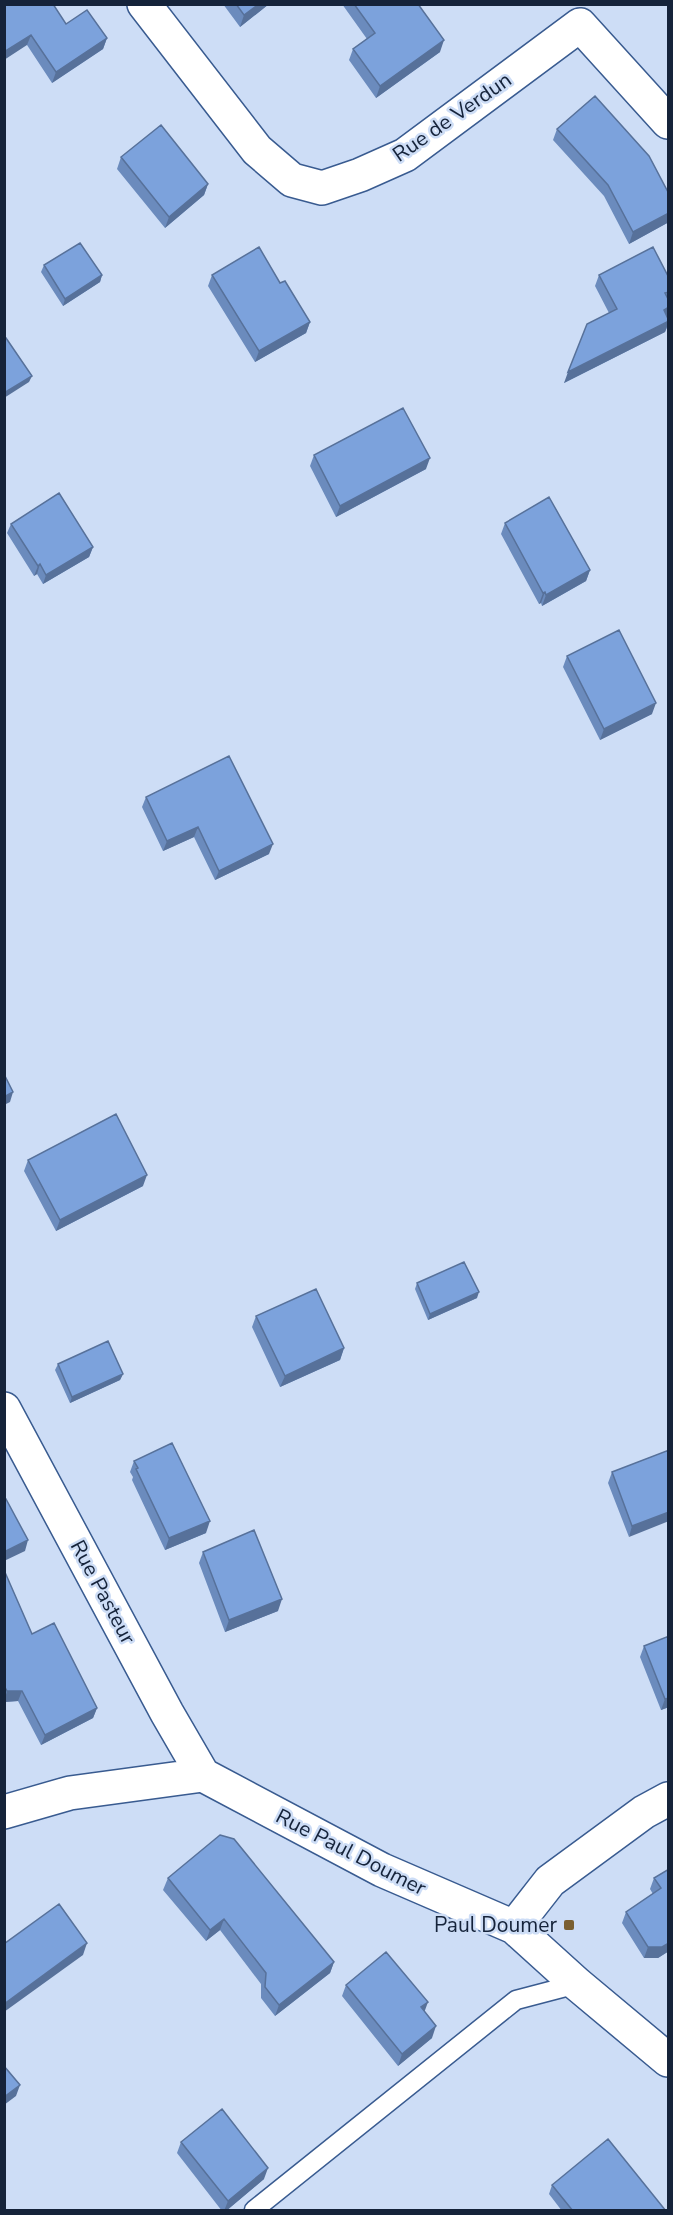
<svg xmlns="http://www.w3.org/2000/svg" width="673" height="2215" font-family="'Nunito Sans',sans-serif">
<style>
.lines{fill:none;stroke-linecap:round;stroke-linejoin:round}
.lane-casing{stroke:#395b90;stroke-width:21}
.street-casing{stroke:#395b90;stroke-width:36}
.lane{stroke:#fff;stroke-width:18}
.street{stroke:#fff;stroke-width:33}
.wall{fill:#6b8bbd}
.shaded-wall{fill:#57719a}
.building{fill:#7ca2dc;stroke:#57719a;stroke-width:1.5}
.poi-dot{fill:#7a5f31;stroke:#cdddf6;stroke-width:2}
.labels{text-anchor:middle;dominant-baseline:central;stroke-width:5;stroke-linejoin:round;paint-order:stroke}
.street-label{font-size:21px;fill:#15233a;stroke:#cdddf6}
.poi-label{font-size:21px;fill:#15233a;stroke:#cdddf6;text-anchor:end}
</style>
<rect width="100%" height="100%" fill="#cdddf6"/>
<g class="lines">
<defs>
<path id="lane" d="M 254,2210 L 516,2000 L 577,1984"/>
<path id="street" d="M 144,4 L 257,150 L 292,180 L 322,188 L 360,175 L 405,155 L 580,25 L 668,122
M 4,1409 L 167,1713 L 203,1775
M 203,1775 L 382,1870 L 514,1927 L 577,1984 L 668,2060
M 4,1812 L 70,1793 L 203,1775
M 514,1927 L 550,1881 L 644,1812 L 668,1799"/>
</defs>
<!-- lane casing -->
<use href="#lane" class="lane-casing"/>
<!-- street casing -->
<use href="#street" class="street-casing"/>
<!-- lane -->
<use href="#lane" class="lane"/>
<!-- street -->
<use href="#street" class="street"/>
</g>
<!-- wall -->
<path class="wall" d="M 4,4 L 66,24 L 107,38 L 103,49 L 52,83 L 27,45 Z
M 223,4 L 269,4 L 240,27 Z
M 342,4 L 418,4 L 440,52 L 376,98 L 349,60 L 353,49 L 367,39 Z
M 557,129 L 669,194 L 669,222 L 629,244 L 604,196 L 553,140 Z
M 121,157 L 208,184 L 204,195 L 165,228 L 117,169 Z
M 44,265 L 102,275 L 100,282 L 63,306 L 41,272 Z
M 212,275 L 280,283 L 310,322 L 306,333 L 255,362 L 208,286 Z
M 599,275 L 669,278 L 669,311 L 667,316 L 669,320 L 669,323 L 665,332 L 564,383 L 609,313 L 595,286 Z
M 314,455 L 426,469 L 336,517 L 310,466 Z
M 505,523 L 590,570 L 586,581 L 542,606 L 541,603 L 539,604 L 501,534 Z
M 11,524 L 93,547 L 89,557 L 43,584 L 37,574 L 34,576 L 7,533 Z
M 567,656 L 652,714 L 600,740 L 563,667 Z
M 146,797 L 269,854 L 215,880 L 194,837 L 163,851 L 142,807 Z
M 28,1160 L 143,1186 L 56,1231 L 24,1171 Z
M 417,1283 L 477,1298 L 428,1320 L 415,1289 Z
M 256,1316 L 344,1348 L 340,1360 L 280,1387 L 252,1327 Z
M 58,1364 L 123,1374 L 120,1380 L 70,1403 L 55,1370 Z
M 669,1450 L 629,1537 L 608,1483 L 612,1472 Z
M 134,1461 L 206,1533 L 165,1550 L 132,1480 L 133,1477 L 130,1472 Z
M 203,1552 L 278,1611 L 225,1632 L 199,1563 Z
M 4,1570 L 32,1634 L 97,1708 L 93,1718 L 41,1745 L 18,1701 L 4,1702 Z
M 669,1636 L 669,1707 L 661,1710 L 640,1657 L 644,1646 Z
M 669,1869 L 669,1951 L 658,1958 L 644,1958 L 622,1923 L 626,1912 L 653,1894 L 650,1889 L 654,1878 Z
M 168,1878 L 334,1962 L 330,1973 L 275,2016 L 261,1998 L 261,1984 L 220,1930 L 206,1941 L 163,1890 Z
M 346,1985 L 424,2012 L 432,2038 L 398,2066 L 342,1996 Z
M 181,2142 L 264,2179 L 226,2211 L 222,2211 L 177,2153 Z
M 552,2185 L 666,2211 L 562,2211 L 549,2194 Z"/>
<!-- shaded-wall -->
<path class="shaded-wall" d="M 259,4 L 269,4 L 240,27 L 244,15 Z
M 31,35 L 27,45 L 4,60 L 4,52 Z
M 107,38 L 103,49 L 52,83 L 56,72 Z
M 444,40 L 440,52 L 376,98 L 380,86 Z
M 208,184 L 204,195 L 165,228 L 169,217 Z
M 669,213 L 669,222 L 629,244 L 633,232 Z
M 102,275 L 100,282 L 63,306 L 65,299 Z
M 669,307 L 669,311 L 667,317 L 664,310 Z
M 669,321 L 665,332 L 564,383 L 568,372 Z
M 310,322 L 306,333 L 255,362 L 259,351 Z
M 32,376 L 29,382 L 4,398 L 4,393 Z
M 430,458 L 426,469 L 336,517 L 340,506 Z
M 93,547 L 89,557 L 43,584 L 46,575 Z
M 40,564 L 37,574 L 34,576 L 38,566 Z
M 590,570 L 586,581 L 542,606 L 546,595 Z
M 545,592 L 541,603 L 539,604 L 543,593 Z
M 656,703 L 652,714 L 600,740 L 604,729 Z
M 198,827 L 194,837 L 163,851 L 167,841 Z
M 273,844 L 269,854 L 215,880 L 219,871 Z
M 13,1092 L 10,1102 L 4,1105 L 4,1097 Z
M 147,1175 L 143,1186 L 56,1231 L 60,1220 Z
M 479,1292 L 477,1298 L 428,1320 L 430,1314 Z
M 344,1348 L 340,1360 L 280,1387 L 285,1376 Z
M 123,1374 L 120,1380 L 70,1403 L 72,1397 Z
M 669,1512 L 669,1521 L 629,1537 L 632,1526 Z
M 210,1521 L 206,1533 L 165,1550 L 169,1538 Z
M 28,1540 L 25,1551 L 4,1561 L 4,1552 Z
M 282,1599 L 278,1611 L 225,1632 L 229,1620 Z
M 7,1691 L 22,1691 L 18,1701 L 4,1702 Z
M 669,1698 L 669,1707 L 661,1710 L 665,1699 Z
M 97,1708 L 93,1718 L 41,1745 L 45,1735 Z
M 224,1919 L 220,1930 L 206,1941 L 210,1930 Z
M 87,1943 L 83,1955 L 4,2012 L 4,2004 Z
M 669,1943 L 669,1951 L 658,1958 L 644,1958 L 648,1947 Z
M 334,1962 L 330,1973 L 275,2016 L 279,2005 Z
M 428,2002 L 424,2013 L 421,2007 Z
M 436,2026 L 432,2038 L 398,2066 L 402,2054 Z
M 20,2085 L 16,2096 L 4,2105 L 4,2097 Z
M 268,2168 L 264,2179 L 226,2211 L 224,2211 L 228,2201 Z"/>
<!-- building -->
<path class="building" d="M 4,4 L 53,4 L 66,24 L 87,10 L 107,38 L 56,72 L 31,35 L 4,52 Z
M 236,4 L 259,4 L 244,15 Z
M 354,4 L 418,4 L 444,40 L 380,86 L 353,49 L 375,33 Z
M 595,96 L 649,156 L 669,194 L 669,213 L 633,232 L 608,185 L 557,129 Z
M 161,125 L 208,184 L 169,217 L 121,157 Z
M 80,243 L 102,275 L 65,299 L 44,265 Z
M 259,247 L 280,283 L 285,281 L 310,322 L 259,351 L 212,275 Z
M 653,247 L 669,278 L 669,292 L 665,293 L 669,301 L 669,307 L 664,310 L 669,321 L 568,372 L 587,324 L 617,309 L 599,275 Z
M 6,338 L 32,376 L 4,393 L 4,339 Z
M 403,408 L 430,458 L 340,506 L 314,455 Z
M 59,493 L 93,547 L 46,575 L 40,564 L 38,566 L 11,524 Z
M 549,497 L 590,570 L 546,595 L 545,592 L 543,593 L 505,523 Z
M 619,630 L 656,703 L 604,729 L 567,656 Z
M 229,756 L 273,844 L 219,871 L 198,827 L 167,841 L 146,797 Z
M 4,1074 L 13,1092 L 4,1097 Z
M 116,1114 L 147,1175 L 60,1220 L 28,1160 Z
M 464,1262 L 479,1292 L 430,1314 L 417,1283 Z
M 316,1289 L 344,1348 L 285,1376 L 256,1316 Z
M 108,1341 L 123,1374 L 72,1397 L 58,1364 Z
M 172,1443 L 210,1521 L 169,1538 L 136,1469 L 138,1468 L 134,1461 Z
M 669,1450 L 669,1512 L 632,1526 L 612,1472 Z
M 6,1499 L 28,1540 L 4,1552 L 4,1500 Z
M 254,1530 L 282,1599 L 229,1620 L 203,1552 Z
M 4,1570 L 32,1634 L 54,1623 L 97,1708 L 45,1735 L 22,1691 L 7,1691 L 4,1686 Z
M 669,1636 L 669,1698 L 665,1699 L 644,1646 Z
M 220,1835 L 234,1839 L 334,1962 L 279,2005 L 265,1987 L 266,1973 L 224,1919 L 210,1930 L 168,1878 Z
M 669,1869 L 669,1943 L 662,1947 L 648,1947 L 626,1912 L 661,1888 L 654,1878 Z
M 59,1904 L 87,1943 L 4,2004 L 4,1944 Z
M 386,1952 L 428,2002 L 421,2007 L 436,2026 L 402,2054 L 346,1985 Z
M 4,2066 L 20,2085 L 4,2097 Z
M 222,2109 L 268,2168 L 228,2201 L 181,2142 Z
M 608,2139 L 666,2211 L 573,2211 L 552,2185 Z"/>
<!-- markers -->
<rect class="poi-dot" x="563" y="1919" width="12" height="12" rx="3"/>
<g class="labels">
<!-- street labels -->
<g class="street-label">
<text transform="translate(452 117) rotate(-35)">Rue de Verdun</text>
<text transform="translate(103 1592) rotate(62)">Rue Pasteur</text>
<text transform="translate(351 1852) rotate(27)">Rue Paul Doumer</text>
</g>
<!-- poi labels -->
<g class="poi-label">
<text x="557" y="1925">Paul Doumer</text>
</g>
</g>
<!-- border -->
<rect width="673" height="2215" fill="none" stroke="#15233a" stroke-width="12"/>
</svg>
